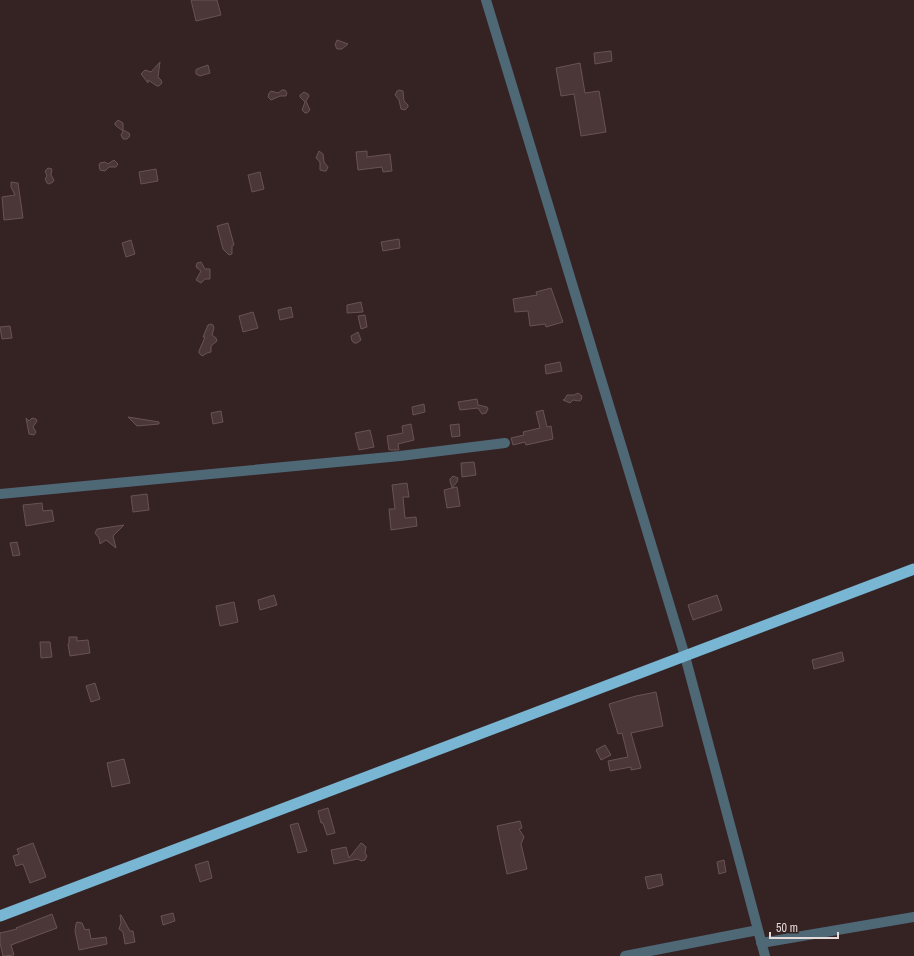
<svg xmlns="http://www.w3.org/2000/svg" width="914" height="956" font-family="'Archivo Narrow',sans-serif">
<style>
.building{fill:#4c3738;stroke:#695253}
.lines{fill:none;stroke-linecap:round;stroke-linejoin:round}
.minor{stroke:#4e6876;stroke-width:10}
.tertiary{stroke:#4e6876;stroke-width:10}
.trunk{stroke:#78b6d4;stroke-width:11}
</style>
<rect width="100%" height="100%" fill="#352223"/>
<!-- building -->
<path class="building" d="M 191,0 L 217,0 L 221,15 L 196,21 Z
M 337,40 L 348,44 L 342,49 L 337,49 L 335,45 Z
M 611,51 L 612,61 L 595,64 L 594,53 Z
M 160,62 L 158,77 L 161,80 L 162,83 L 159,86 L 157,86 L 148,80 L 148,83 L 141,74 L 145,70 L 151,72 Z
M 580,63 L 585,93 L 599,91 L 606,132 L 581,136 L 574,94 L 561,96 L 556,68 Z
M 208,65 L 210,73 L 200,76 L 196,74 L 196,70 L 197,69 Z
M 282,90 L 285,90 L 287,93 L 286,96 L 280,96 L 271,100 L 268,97 L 269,93 L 271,91 L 278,93 Z
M 399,90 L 403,91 L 404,101 L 408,105 L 408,107 L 405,110 L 401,109 L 399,100 L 395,95 L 397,91 Z
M 304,92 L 308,94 L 309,96 L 306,101 L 310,110 L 307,113 L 305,113 L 302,110 L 305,102 L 300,97 L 300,95 Z
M 118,120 L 123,123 L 123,130 L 129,133 L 130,136 L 127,139 L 123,139 L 121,135 L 123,131 L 115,125 L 115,123 Z
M 319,151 L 323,154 L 324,162 L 328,167 L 326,171 L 324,171 L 320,170 L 320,162 L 316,158 Z
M 367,151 L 367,157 L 390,154 L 392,171 L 383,172 L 382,167 L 358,170 L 356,152 Z
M 114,160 L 118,164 L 116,167 L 109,167 L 105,171 L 100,170 L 99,165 L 100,163 L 105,162 L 108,164 Z
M 48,168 L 52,169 L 51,175 L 54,180 L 53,182 L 49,184 L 47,183 L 45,179 L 47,176 L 45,171 Z
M 156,169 L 158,181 L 141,184 L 139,172 Z
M 260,172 L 264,189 L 252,192 L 248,175 Z
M 11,182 L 18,183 L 23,218 L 4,220 L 2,197 L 15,195 L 11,187 Z
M 228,223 L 234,245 L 232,246 L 232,254 L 229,255 L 223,249 L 217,226 Z
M 399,239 L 400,248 L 383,251 L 381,242 Z
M 131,240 L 135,254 L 126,257 L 122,243 Z
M 201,262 L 205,269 L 210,269 L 210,279 L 205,279 L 201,283 L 196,280 L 201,271 L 196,267 L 197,263 Z
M 551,288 L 563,322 L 546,327 L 545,324 L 530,326 L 528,311 L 515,312 L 513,299 L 537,295 L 536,292 Z
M 361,302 L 363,312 L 347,313 L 347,305 Z
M 291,307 L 293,317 L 280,320 L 278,310 Z
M 253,312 L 258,328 L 243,332 L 239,316 Z
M 365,315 L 367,327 L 361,329 L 358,316 Z
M 211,324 L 213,325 L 214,328 L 212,335 L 216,338 L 217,341 L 211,346 L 211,352 L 207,353 L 204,355 L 202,356 L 199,353 L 199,351 L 205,337 L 203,337 L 208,325 Z
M 10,326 L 12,338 L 2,339 L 0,327 Z
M 358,332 L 361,340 L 357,343 L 354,343 L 352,341 L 351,336 Z
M 560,362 L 562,371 L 546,374 L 545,365 Z
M 578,393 L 582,396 L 581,400 L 579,401 L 573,400 L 570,403 L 563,400 L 565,399 L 567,395 L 574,395 Z
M 477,399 L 478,405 L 487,407 L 488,409 L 486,413 L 482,414 L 478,408 L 460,410 L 458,402 Z
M 424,404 L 425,412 L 413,415 L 412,407 Z
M 543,410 L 547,427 L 551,426 L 553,439 L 526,445 L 525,442 L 513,445 L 511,438 L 524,435 L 523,432 L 540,428 L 536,412 Z
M 221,411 L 223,422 L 213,424 L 211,413 Z
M 128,417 L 159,422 L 159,424 L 137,426 Z
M 26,418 L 29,421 L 32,418 L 36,419 L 37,421 L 33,427 L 36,432 L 34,435 L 29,434 Z
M 411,424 L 414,440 L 398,444 L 399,450 L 389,450 L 387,436 L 403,433 L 402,426 Z
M 459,424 L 460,436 L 452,437 L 450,425 Z
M 370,430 L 374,447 L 359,450 L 355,433 Z
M 474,462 L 476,475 L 462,477 L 461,463 Z
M 453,476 L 458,478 L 457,482 L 452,488 L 457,487 L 460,506 L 447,508 L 444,490 L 452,488 L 450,481 L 450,479 Z
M 407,483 L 409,497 L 403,497 L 405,518 L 416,517 L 417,526 L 391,530 L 389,509 L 395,509 L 392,485 Z
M 147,494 L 149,510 L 133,512 L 131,496 Z
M 42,503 L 43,511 L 52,510 L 54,521 L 26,526 L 23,505 Z
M 124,525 L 113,536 L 116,548 L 106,540 L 100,544 L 99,538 L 95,533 L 97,529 Z
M 17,542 L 20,555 L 13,556 L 10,543 Z
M 274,595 L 277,605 L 260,610 L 258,600 Z
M 717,595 L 722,610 L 693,620 L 688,605 Z
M 234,602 L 238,622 L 220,626 L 216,606 Z
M 69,637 L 77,637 L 77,641 L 88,640 L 90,653 L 70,656 L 68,644 L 69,643 Z
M 40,642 L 50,642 L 52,657 L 41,658 Z
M 842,652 L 844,661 L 814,669 L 812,660 Z
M 95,683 L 100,699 L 91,702 L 86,686 Z
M 656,692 L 663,726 L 631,733 L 641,768 L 631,770 L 631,767 L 610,771 L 608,761 L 628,757 L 622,733 L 618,734 L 609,704 L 636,696 Z
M 605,745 L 611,755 L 601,760 L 596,750 Z
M 124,759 L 130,783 L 112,787 L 107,763 Z
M 328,808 L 335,833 L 327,835 L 323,823 L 321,823 L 318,811 Z
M 520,821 L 522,828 L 519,829 L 524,837 L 521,844 L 527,869 L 507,874 L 497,826 Z
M 298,823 L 307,851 L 298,853 L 290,825 Z
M 33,843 L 46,877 L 30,883 L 23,864 L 16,866 L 13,856 L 19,854 L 17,849 Z
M 361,843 L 363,844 L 366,847 L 365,853 L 367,856 L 365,860 L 361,861 L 358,859 L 334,864 L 331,850 L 346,847 L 349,858 Z
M 724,860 L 726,872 L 719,874 L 717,862 Z
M 208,861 L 212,878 L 200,882 L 195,865 Z
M 661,874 L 663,885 L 648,889 L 645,877 Z
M 173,913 L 175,921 L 163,925 L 161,916 Z
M 52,914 L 57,928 L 11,945 L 14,955 L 3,956 L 0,943 L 0,933 L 17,929 L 16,928 Z
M 120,915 L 121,915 L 130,931 L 133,931 L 135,942 L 125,944 L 123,932 L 119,929 L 121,923 Z
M 77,922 L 82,923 L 85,930 L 89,929 L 91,939 L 106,937 L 107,944 L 79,950 L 75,931 L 76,924 Z"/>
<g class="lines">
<!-- minor -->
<path class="minor" d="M 0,494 L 400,456 L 505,443
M 685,656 L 765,956
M 761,943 L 914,917
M 625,956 L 758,930"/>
<!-- tertiary -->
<path class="tertiary" d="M 486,0 L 685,656"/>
<!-- trunk -->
<path class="trunk" d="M 0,916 L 914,569"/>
</g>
<!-- scale -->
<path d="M770 932v6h68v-6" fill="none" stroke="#e5d8d8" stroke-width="2"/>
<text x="776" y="932" font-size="12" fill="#e5d8d8" stroke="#352223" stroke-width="3" paint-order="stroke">50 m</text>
</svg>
